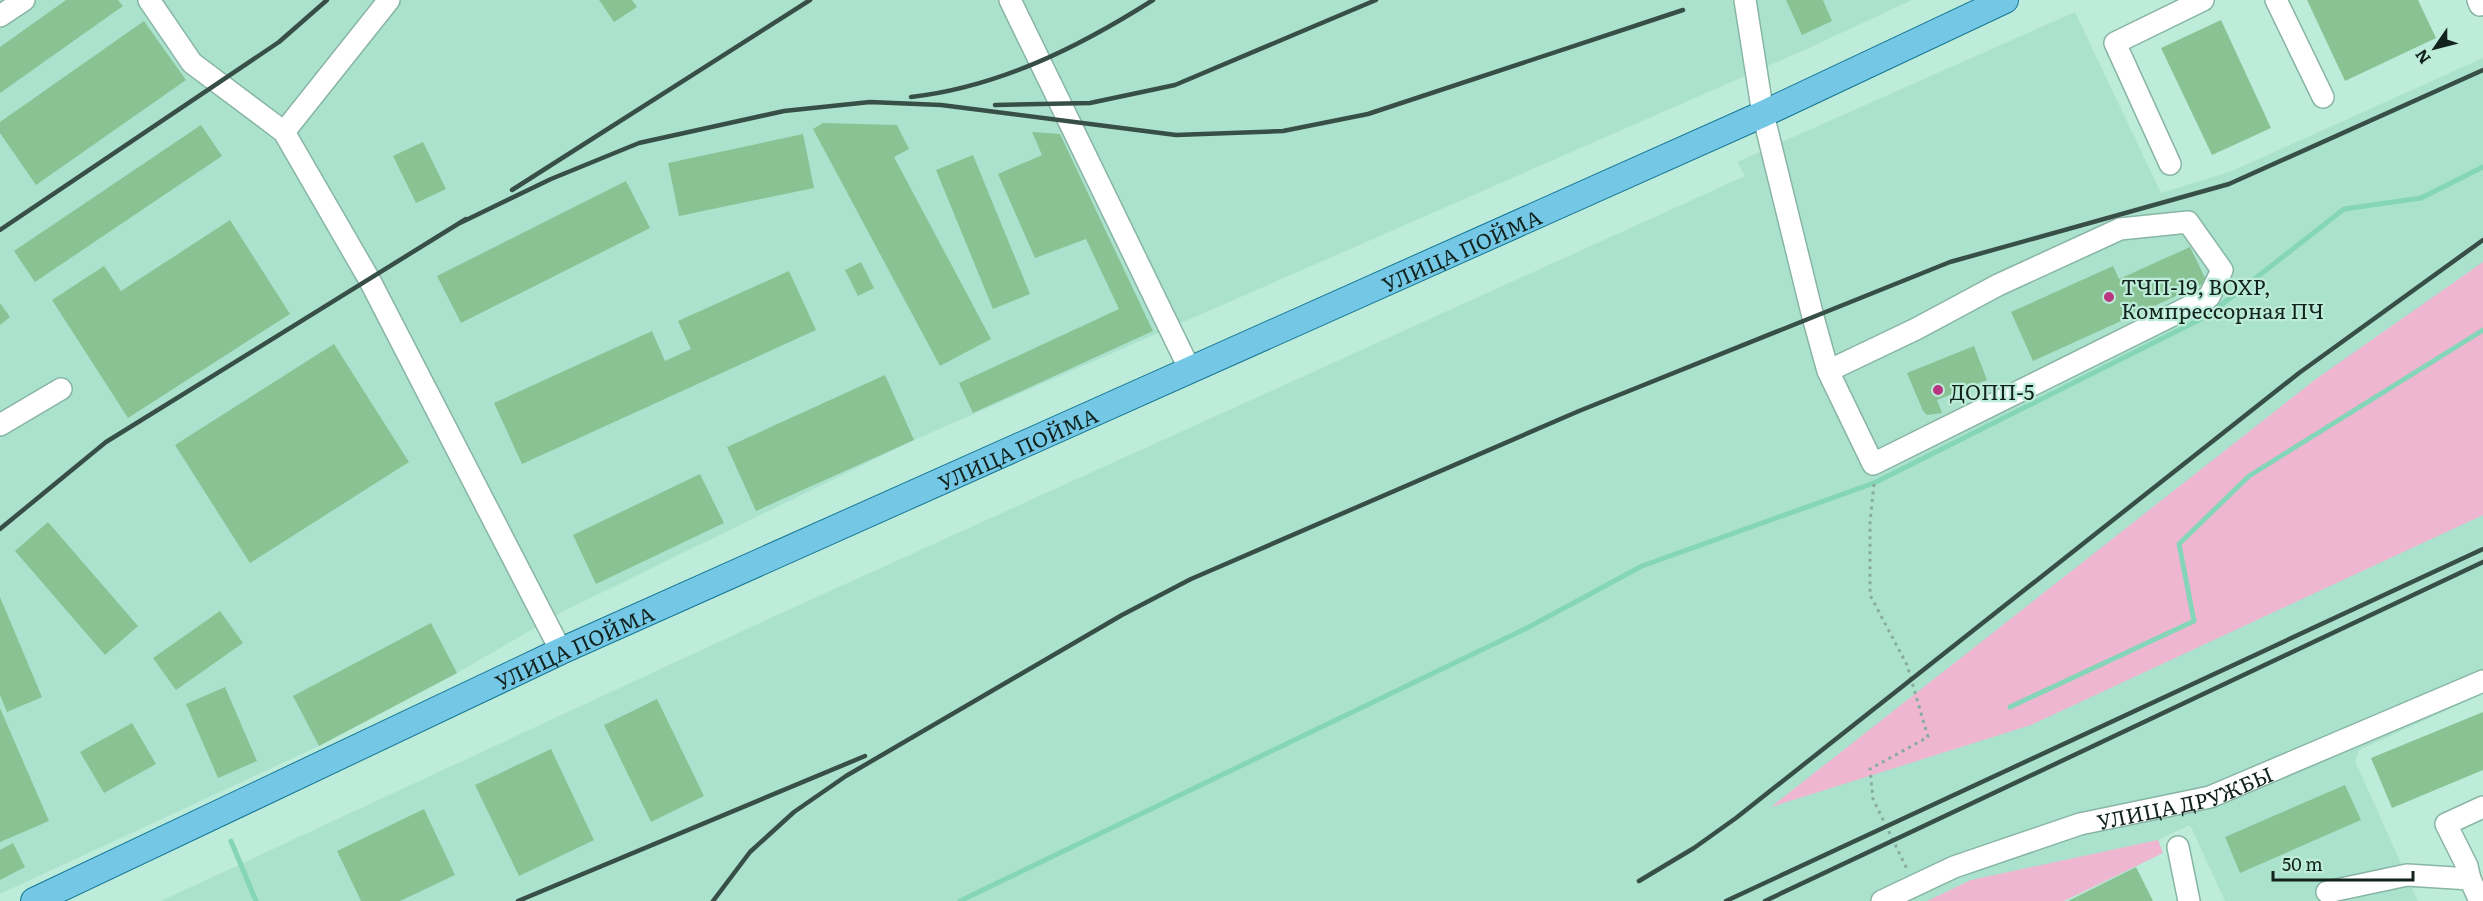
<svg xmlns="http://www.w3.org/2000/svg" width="2483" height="901" font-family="Literata,serif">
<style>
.built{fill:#abe2cd}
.green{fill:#eeb6d0}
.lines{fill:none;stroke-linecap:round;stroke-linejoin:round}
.stream{stroke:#85d5b9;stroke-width:5}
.building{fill:#89c394}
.minor-casing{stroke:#88b5a4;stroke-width:24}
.major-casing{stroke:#167795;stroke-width:28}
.path{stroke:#87ac9e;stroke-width:3;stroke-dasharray:3 4.5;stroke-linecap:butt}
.minor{stroke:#fff;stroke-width:21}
.major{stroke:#74c8e6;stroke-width:26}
.rail{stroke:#374f46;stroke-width:4.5}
.poi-dot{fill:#b83780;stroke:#beecda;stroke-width:2}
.labels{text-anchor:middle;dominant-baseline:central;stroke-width:4.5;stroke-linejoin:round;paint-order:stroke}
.street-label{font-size:21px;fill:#11231c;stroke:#beecda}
.poi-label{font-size:21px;fill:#11231c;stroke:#beecda;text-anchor:start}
</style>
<rect width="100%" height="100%" fill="#beecda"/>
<!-- built -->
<path class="built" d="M 0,0 L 1912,0 L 1800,52 L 914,440 L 566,610 L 457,673 L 319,746 L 0,894 Z
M 2075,12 L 2161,193 L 2232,171 L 2483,58 L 2483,694 L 2359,750 L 2355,761 L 2418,901 L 2225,901 L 2190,825 L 2158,840 L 2163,853 L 2064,901 L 161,901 L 766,620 L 1745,176 L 1737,162 Z"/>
<!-- green -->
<path class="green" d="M 2483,262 L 2483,515 L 2031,725 L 1771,807 L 2316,379 Z
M 2158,840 L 2163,853 L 2064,901 L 1927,901 L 1971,880 Z"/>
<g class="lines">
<!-- stream -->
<path class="stream" d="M 2010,707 L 2194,621 L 2179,544 L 2249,476 L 2483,330
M 231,841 L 256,901
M 960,901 L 1525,629 L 1642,566 L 1874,483 L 2207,316 L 2344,209 L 2421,198 L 2483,167"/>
</g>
<!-- building -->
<path class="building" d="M 66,0 L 118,0 L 123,6 L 0,93 L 0,47 Z
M 599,0 L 632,0 L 637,7 L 614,22 Z
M 1786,0 L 1823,0 L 1832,21 L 1802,35 Z
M 2307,0 L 2418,0 L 2436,38 L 2345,81 Z
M 2221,20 L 2271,128 L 2212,155 L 2161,48 Z
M 144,21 L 186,80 L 36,185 L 0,133 L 0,122 Z
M 823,123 L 897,125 L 909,149 L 894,157 L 991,339 L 940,366 L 813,129 Z
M 201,125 L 222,156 L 35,282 L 14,251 Z
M 1032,132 L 1060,134 L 1153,331 L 973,413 L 959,383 L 1119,309 L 1086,239 L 1035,258 L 998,174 L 1042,155 Z
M 803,134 L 814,188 L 679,216 L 668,163 Z
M 423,142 L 446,189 L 416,203 L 393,156 Z
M 973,155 L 1030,294 L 993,309 L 936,170 Z
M 626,181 L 650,228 L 461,323 L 437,276 Z
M 230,220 L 290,314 L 128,418 L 52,300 L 104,266 L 121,291 Z
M 2190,247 L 2207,282 L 2033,361 L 2011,312 L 2113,266 L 2119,279 Z
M 861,262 L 874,288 L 858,296 L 845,270 Z
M 789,271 L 816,330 L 522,464 L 494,403 L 652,331 L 665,361 L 691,349 L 678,321 Z
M 0,303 L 10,317 L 0,325 Z
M 334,344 L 409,462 L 250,563 L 175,445 Z
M 1974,346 L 1987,380 L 1937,400 L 1942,413 L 1927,415 L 1923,411 L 1907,373 Z
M 885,375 L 914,440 L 756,511 L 727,447 Z
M 700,474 L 724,523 L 596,584 L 573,535 Z
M 48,522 L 138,626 L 105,655 L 15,551 Z
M 0,597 L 42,697 L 7,712 L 0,695 Z
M 220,611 L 243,643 L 176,690 L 153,658 Z
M 431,623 L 457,673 L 319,746 L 293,696 Z
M 225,687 L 257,761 L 218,778 L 186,704 Z
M 657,699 L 704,796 L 651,822 L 604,725 Z
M 0,708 L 49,821 L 0,842 Z
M 2483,712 L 2483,770 L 2392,808 L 2371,758 Z
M 132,723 L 156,764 L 104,793 L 80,752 Z
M 551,749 L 594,840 L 519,876 L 475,785 Z
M 2345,785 L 2361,820 L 2240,873 L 2225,837 Z
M 424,809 L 455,875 L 400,901 L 361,901 L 337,851 Z
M 13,843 L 25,867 L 0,880 L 0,850 Z
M 2136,867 L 2153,901 L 2068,901 Z"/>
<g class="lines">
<defs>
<g id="minor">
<path d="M 149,0 L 192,63 L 284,132 L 369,279 L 561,651"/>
<path d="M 1010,0 L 1190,370"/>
<path d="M 1745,0 L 1763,114 L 1813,317 L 1828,371 L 1873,464 L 2209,297 L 2222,270 L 2188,222 L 2120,229 L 1998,285 L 1916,329 L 1828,371"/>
<path d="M 2276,0 L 2323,97"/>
<path d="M 2478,0 L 2480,5"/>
<path d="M 0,16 L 24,0"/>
<path d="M 284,132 L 389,0"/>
<path d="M 2170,164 L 2115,43 L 2203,0"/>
<path d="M 0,425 L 61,389"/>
<path d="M 2178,847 L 2189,901"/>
<path d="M 2470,879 L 2467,866 L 2446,824 L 2483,807"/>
<path d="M 2327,892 L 2407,875 L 2470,879 L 2480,901"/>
<path id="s1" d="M 1882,901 L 1954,867 L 2080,824 L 2210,797 L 2483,681"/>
</g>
<g id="major">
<path id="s2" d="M 34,901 L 561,651 L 1763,114 L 2005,0"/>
</g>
</defs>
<!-- minor casing -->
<use href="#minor" class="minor-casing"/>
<!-- major casing -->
<use href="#major" class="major-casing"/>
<!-- path -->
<path class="path" d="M 1874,484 L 1870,522 L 1870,595 L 1907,665 L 1928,737 L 1870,769 L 1873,799 L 1907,869"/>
<!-- minor -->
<use href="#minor" class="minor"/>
<!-- major -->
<use href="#major" class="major"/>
<!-- rail -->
<path class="rail" d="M 911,97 C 999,87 1079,47 1153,0
M 995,105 L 1090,103 L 1175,85 L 1376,0
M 512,190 L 810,0
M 460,223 L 551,179 L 639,143 L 784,111 L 870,102 L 941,105 L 1176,135 L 1283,131 L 1368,114 L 1683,10
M 0,230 L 279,42 L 327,0
M 0,529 L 106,442 L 466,219
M 1639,881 L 1694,848 L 1736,818 L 2299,373 L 2483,240
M 518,901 L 865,756
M 713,901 L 750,852 L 794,812 L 846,776 L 1122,615 L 1191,579 L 1579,411 L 1950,262 L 2229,184 L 2483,70
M 1726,901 L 2483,549
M 1765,901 L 2483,562"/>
</g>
<!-- markers -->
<g class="poi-dot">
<circle cx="2109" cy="297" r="6"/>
<circle cx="1938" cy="390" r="6"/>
</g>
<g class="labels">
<!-- street labels -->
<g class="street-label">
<text stroke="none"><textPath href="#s2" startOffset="1569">УЛИЦА ПОЙМА</textPath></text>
<text stroke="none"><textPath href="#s2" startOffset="1083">УЛИЦА ПОЙМА</textPath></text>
<text stroke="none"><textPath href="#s2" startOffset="597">УЛИЦА ПОЙМА</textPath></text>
<text stroke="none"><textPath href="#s1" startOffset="321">УЛИЦА ДРУЖБЫ</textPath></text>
</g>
<!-- poi labels -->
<g class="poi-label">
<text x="2121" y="285">ТЧП-19, ВОХР,<tspan x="2121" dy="24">Компрессорная ПЧ</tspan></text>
<text x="1950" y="390">ДОПП-5</text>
</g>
</g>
<!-- north arrow -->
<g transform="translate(2435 48) rotate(235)" stroke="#beecda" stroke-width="4.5" paint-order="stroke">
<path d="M0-4.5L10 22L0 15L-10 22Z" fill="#11231c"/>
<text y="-9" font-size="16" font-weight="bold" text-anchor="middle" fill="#11231c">N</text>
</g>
<!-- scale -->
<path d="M2273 871v9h140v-9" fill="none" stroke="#11231c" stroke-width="3"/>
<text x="2282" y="871" font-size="18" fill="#11231c" stroke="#beecda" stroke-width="4.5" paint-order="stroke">50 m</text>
</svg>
